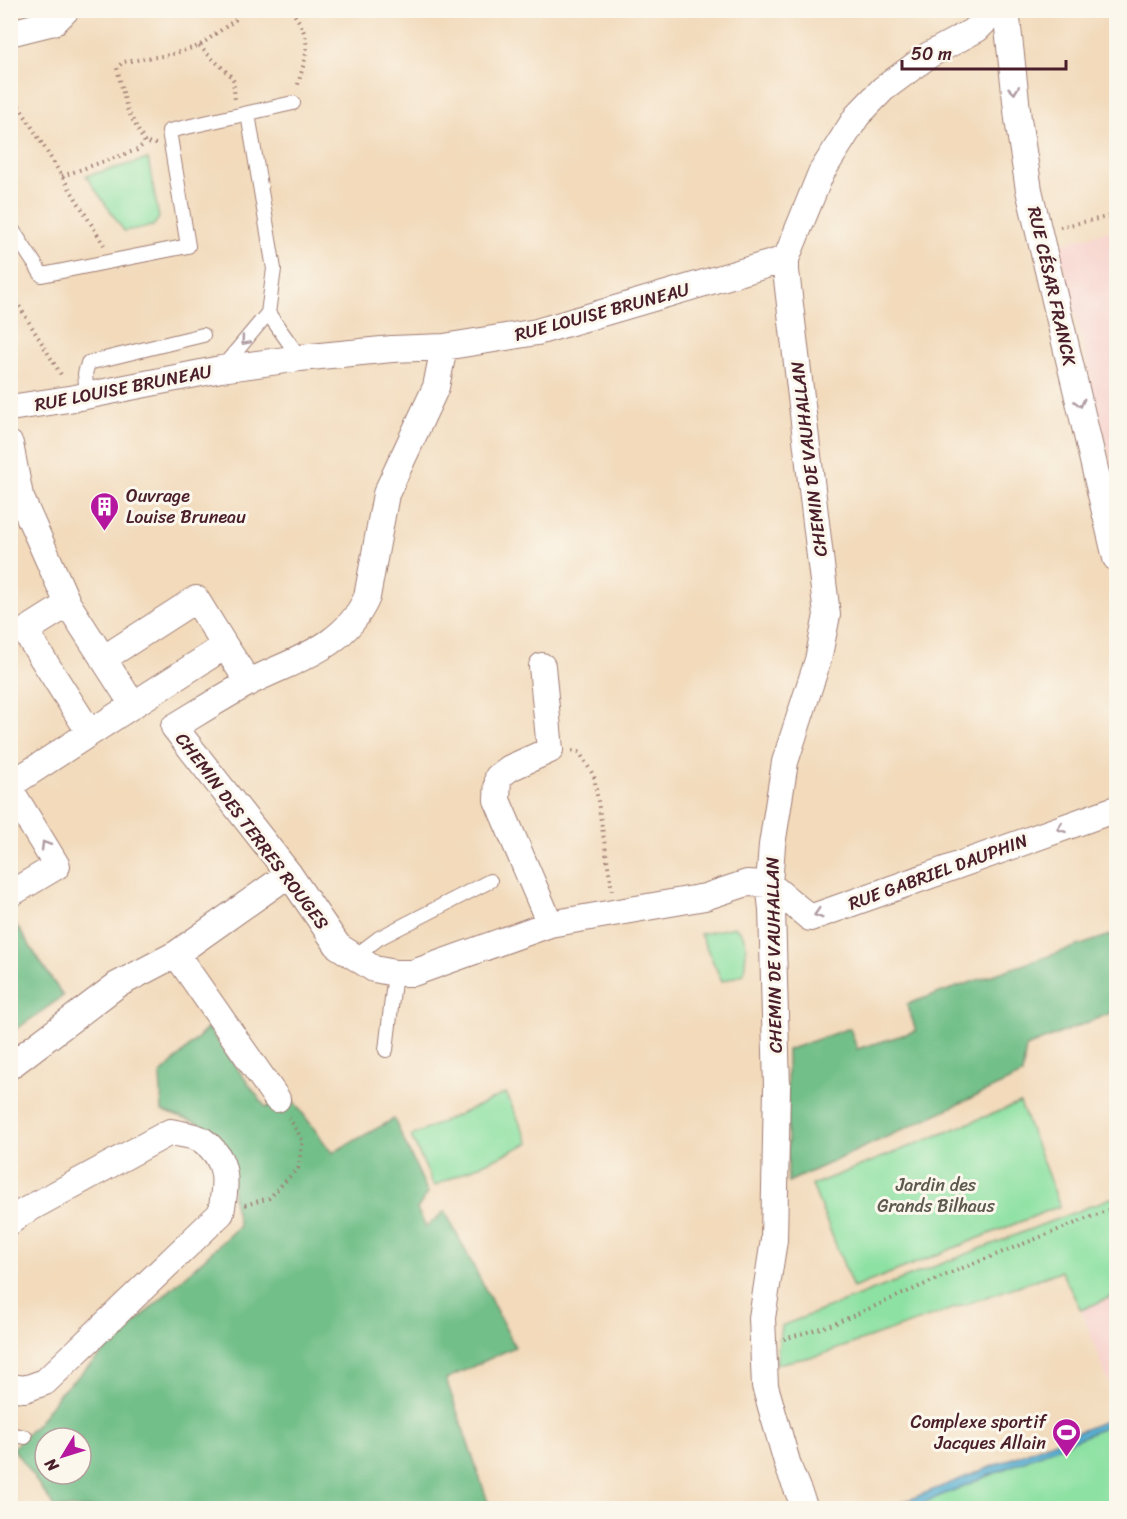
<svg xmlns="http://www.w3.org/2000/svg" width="1127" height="1519" font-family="Sriracha,sans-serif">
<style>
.built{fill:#f7d0cb}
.green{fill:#8de1a3;stroke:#6c8067;stroke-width:1.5}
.forest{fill:#72bf89;stroke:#5e6f5a;stroke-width:1.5;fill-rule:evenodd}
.water{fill:#52add0;stroke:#4e667e;stroke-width:1.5}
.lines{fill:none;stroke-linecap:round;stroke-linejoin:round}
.service-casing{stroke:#9e7c73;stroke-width:16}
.minor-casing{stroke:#9e7c73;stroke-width:28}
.path{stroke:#9e7c73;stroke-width:4;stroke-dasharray:1.5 4.5;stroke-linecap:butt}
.service{stroke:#fff;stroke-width:14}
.minor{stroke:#fff;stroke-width:26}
.oneway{stroke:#ae9aa0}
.labels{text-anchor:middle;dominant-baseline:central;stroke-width:6;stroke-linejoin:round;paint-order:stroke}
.street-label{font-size:18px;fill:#4a1f2b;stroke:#fbf7ec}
.poi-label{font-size:18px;fill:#4a1f2b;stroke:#fbf7ec;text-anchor:start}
.park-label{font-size:18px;fill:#5e594f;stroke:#fbf7ec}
</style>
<rect width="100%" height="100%" fill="#fbf7ec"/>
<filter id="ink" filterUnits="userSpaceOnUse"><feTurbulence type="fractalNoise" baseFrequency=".0167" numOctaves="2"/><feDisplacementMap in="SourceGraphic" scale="12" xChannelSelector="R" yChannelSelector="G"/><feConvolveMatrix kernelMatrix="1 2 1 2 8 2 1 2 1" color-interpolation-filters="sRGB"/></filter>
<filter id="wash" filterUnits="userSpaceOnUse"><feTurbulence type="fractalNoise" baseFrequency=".008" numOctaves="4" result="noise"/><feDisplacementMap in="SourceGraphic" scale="24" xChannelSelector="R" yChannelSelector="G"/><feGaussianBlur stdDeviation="1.35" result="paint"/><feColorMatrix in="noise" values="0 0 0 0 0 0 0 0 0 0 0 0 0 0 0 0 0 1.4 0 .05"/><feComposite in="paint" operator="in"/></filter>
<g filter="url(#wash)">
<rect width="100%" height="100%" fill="#f2dabb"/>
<!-- built -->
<path class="built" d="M 1116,229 L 1116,487 L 1058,244 Z
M 1116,1295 L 1116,1402 L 1081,1310 Z"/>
<!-- green -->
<path class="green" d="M 148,159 L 159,218 L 153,226 L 124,231 L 86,176 Z
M 735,927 C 751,937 745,957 744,974 L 722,981 L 700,934 Z
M 506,1093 L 529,1143 L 434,1186 L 411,1136 Z
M 1020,1103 L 1060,1206 L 853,1288 L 812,1185 Z
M 1116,1196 L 1116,1295 L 1081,1310 L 1061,1271 L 820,1355 L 776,1364 L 781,1326 Z
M 1116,1417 L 1116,1508 L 924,1508 L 920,1496 Z"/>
<!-- forest -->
<path class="forest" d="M 16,925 L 63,996 L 11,1033 L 11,928 Z
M 1116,933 L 1116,1011 L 1026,1047 L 1022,1075 L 788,1182 L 787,1050 L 850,1028 L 857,1049 L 916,1031 L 907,1004 Z
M 208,1028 L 266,1108 L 289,1095 L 332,1153 L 394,1119 L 428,1193 L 417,1209 L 426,1227 L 445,1211 L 515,1347 L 446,1379 L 490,1508 L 55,1508 L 13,1448 L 38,1423 L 60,1393 L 239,1226 L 233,1200 L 230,1162 L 200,1124 L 162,1111 L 160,1075 ZM 45,1438 L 81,1438 L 81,1474 L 45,1474 Z"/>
<!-- water -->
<path class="water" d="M 1115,1417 L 1116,1423 L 923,1503 L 925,1508 L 888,1508 Z"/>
</g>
<g filter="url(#ink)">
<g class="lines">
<defs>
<path id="service" d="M 10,226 L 42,275 L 188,246 L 169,131 L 293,103
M 268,313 L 300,358
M 222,368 L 268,313 L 274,269 L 248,114
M 87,396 L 85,374 L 88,363 L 203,335
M 354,957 L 379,938 L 490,881
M 386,1050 L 395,973
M 10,1434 L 25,1437"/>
<path id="minor" d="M 1006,10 L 1018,119 L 1029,190 L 1116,558
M 10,33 L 54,22 L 66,10
M 786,259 L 786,271 L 827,615 L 818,660 L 785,762 L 772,845 L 769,884 L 772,909 L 777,1087 L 774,1240 L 762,1318 L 765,1386 L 789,1469 L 805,1508
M 444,347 L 436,387 L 386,494 L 367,597 C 345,648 295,659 250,682 C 224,696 199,712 174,727 L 289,874 L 338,946 L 374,969 L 395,973 L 413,973 L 550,924 L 705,897 L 747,883 L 769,884 L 810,918 L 1116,809
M 10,408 L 75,398 L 221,369 L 300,358 L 392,349 L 444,347 L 537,332 L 786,259 L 821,173 L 857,116 L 883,89 L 929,55 L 977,29 L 996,10
M 10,444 L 20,496 L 68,604
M 225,646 L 249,683
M 103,659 L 196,599 L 225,646 L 133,705
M 542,666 L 550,750 L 510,768 L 498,777 L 497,800 L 550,924
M 10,785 L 133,705 L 68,604 L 25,631 L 90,733
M 10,789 L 57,866 L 10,894
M 176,954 L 277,1099
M 10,1066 L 117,985 L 176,954 L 289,874
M 10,1222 L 23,1212 L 170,1132 C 179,1134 194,1135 202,1140 C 230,1160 226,1184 221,1213 L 45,1382 L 25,1389 L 10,1387"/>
</defs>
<!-- service casing -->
<use href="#service" class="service-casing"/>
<!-- minor casing -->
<use href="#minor" class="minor-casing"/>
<!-- path -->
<path class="path" d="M 291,10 C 315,41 306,54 297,88
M 199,46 L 233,78 L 235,100
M 10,99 L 16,101 L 104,245
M 156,144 L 145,143 L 127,109 L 117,68 L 123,62 L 169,55 L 199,46 L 235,20 L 239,10
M 62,176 L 137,150 L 145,143
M 1060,227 L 1116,215
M 10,291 L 63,378
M 572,751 L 579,752 L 594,776 L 612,891
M 245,1205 L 269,1198 L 298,1168 L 303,1141 L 289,1118
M 784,1339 L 834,1324 L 960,1269 L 1116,1207"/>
<!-- service -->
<use href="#service" class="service"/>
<!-- minor -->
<use href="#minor" class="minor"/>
</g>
<!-- one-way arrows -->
<defs><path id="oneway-chevron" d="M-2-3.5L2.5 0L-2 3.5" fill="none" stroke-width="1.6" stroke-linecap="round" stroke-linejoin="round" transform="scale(1.5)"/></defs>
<g class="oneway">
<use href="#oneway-chevron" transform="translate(1014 90) rotate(83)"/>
<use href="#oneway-chevron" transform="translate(245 341) rotate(130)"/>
<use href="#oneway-chevron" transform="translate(1080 403) rotate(76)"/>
<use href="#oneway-chevron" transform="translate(1061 828) rotate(160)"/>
<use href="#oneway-chevron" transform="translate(45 845) rotate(-121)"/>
<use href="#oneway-chevron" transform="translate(818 914) rotate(163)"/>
</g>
</g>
<!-- icons -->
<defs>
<symbol id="building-pin" viewBox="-11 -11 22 30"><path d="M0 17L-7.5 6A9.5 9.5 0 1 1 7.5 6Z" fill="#b5179e" stroke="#fbf7ec"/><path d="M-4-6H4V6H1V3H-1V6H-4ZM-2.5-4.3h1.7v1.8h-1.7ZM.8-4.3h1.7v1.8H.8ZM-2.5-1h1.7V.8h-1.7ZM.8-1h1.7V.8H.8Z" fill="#fff"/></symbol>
<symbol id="stadium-pin" viewBox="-11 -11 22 30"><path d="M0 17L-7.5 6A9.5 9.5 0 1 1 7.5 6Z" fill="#b5179e" stroke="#fbf7ec"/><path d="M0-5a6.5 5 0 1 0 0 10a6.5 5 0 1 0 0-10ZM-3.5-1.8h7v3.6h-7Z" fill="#fff"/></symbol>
</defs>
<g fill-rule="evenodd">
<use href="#building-pin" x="88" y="490" width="33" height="45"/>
<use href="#stadium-pin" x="1050" y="1416" width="33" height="45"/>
</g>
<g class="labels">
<!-- street labels -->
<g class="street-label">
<text transform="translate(1052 286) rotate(77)">RUE CÉSAR FRANCK</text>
<text transform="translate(602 312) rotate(-15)">RUE LOUISE BRUNEAU</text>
<text transform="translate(123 388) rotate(-11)">RUE LOUISE BRUNEAU</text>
<text transform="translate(809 459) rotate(-97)">CHEMIN DE VAUHALLAN</text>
<text transform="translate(252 831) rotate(53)">CHEMIN DES TERRES ROUGES</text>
<text transform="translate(938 872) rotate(-20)">RUE GABRIEL DAUPHIN</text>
<text transform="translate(774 955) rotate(-91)">CHEMIN DE VAUHALLAN</text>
</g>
<!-- poi labels -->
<g class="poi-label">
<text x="126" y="496">Ouvrage<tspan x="126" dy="21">Louise Bruneau</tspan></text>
<text x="1046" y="1422" text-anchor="end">Complexe sportif<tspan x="1046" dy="21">Jacques Allain</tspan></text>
</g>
<!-- park labels -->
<g class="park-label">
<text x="936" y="1185">Jardin des<tspan x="936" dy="21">Grands Bilhaus</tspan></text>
</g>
</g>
<!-- margin -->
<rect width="1127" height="1519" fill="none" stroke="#fbf7ec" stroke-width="36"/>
<!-- north arrow -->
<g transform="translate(63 1456) rotate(232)"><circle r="28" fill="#fbf7ec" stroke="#b4a19f" stroke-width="1.5"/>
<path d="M0-4.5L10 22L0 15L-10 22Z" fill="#b5179e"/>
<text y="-9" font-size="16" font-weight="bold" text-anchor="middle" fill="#4a1f2b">N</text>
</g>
<!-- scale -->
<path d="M902 60v9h164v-9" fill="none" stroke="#4a1f2b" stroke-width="3"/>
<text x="911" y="60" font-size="18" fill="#4a1f2b" stroke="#fbf7ec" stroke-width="4.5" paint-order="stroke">50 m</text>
</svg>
